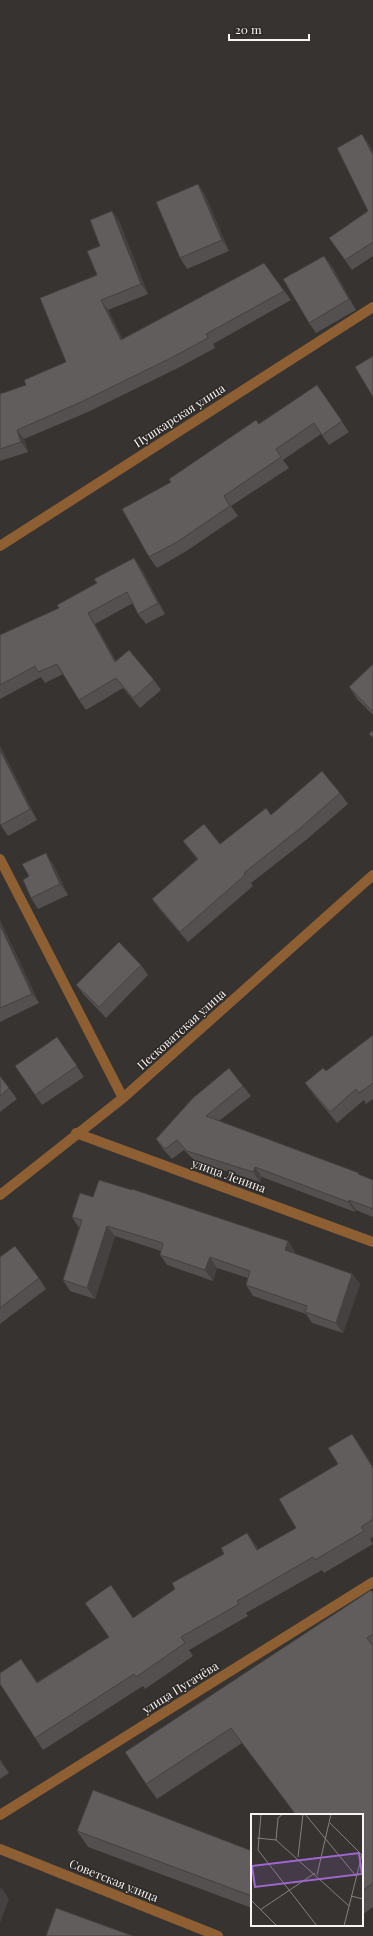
<svg xmlns="http://www.w3.org/2000/svg" width="373" height="1936" font-family="'Playfair Display',serif">
<style>
.lines{fill:none;stroke-linecap:round;stroke-linejoin:round}
.street{stroke:#8e5f33;stroke-width:10}
.wall{fill:#545050}
.shaded-wall{fill:#454141}
.building{fill:#625d5d;stroke:#454141}
.labels{text-anchor:middle;dominant-baseline:central;stroke-width:3;stroke-linejoin:round;paint-order:stroke}
.street-label{font-size:12px;fill:#f7f4f3;stroke:#2c2927}
.inset-road{fill:none;stroke:#83807f;stroke-width:1}
.view{fill:#a068cf;fill-opacity:0.15;stroke:#a068cf;stroke-width:2}
.inset-edge{fill:none;stroke:#f7f4f3;stroke-width:2}
</style>
<rect width="100%" height="100%" fill="#363331"/>
<g class="lines">
<!-- street -->
<path class="street" d="M 0,546 L 373,307
M 0,859 L 123,1098
M 76,1133 L 373,1242
M 0,1195 L 123,1098 L 373,875
M 0,1815 L 373,1582
M 0,1849 L 218,1936"/>
</g>
<!-- wall -->
<path class="wall" d="M 369,144 L 373,152 L 373,256 L 352,270 L 329,238 L 368,211 Z
M 198,184 L 205,195 L 229,251 L 187,269 L 180,258 Z
M 112,211 L 119,221 L 148,294 L 108,310 L 122,339 L 264,263 L 291,300 L 213,344 L 215,348 L 178,368 L 88,412 L 24,439 L 28,452 L 0,461 L 0,394 L 26,385 L 66,362 L 97,275 L 100,246 Z
M 332,266 L 356,310 L 316,333 L 309,323 Z
M 317,385 L 349,432 L 329,445 L 321,434 L 283,460 L 289,468 L 231,506 L 238,516 L 185,552 L 157,568 L 149,557 L 171,482 Z
M 141,568 L 165,614 L 146,624 L 138,614 L 133,603 L 95,624 L 116,661 L 154,680 L 161,690 L 140,708 L 123,688 L 86,710 L 79,700 L 63,674 L 45,683 L 41,677 L 0,699 L 0,635 L 59,608 Z
M 373,664 L 373,715 L 357,699 L 349,687 Z
M 0,746 L 37,820 L 8,836 L 0,824 Z
M 340,793 L 348,804 L 306,840 L 251,883 L 253,886 L 188,942 L 160,910 L 152,899 L 197,859 L 183,841 L 220,844 L 271,815 Z
M 53,864 L 68,895 L 38,909 L 31,898 Z
M 0,920 L 39,1003 L 0,1022 Z
M 141,965 L 148,975 L 106,1018 L 84,995 L 76,985 Z
M 373,1035 L 373,1099 L 366,1104 L 364,1100 L 337,1123 L 313,1094 L 305,1083 L 326,1071 Z
M 57,1037 L 84,1077 L 42,1105 L 15,1066 Z
M 0,1076 L 17,1099 L 0,1112 Z
M 243,1086 L 251,1096 L 219,1121 L 373,1180 L 373,1217 L 356,1210 L 355,1212 L 262,1177 L 260,1182 L 195,1161 L 184,1150 L 172,1159 L 163,1149 L 156,1139 Z
M 93,1197 L 288,1241 L 295,1252 L 295,1254 L 352,1274 L 360,1284 L 343,1333 L 312,1323 L 306,1314 L 253,1296 L 246,1285 L 248,1278 L 217,1268 L 213,1281 L 167,1265 L 160,1255 L 161,1251 L 115,1236 L 95,1299 L 70,1291 L 63,1280 L 79,1228 L 72,1217 Z
M 0,1257 L 39,1278 L 46,1289 L 0,1324 Z
M 352,1434 L 360,1446 L 373,1466 L 373,1537 L 370,1539 L 373,1544 L 324,1573 L 322,1570 L 246,1613 L 248,1616 L 189,1650 L 193,1656 L 145,1689 L 143,1686 L 43,1750 L 35,1738 L 30,1671 L 37,1682 L 109,1637 L 134,1618 L 256,1545 L 258,1550 L 296,1528 L 338,1464 Z
M 373,1593 L 373,1907 L 362,1915 L 362,1815 L 296,1815 L 242,1743 L 157,1799 L 146,1784 Z
M 0,1759 L 9,1773 L 0,1779 Z
M 77,1831 L 252,1851 L 252,1908 L 88,1847 Z"/>
<!-- shaded-wall -->
<path class="shaded-wall" d="M 362,134 L 369,144 L 373,152 L 373,155 Z
M 198,184 L 205,195 L 229,251 L 222,240 Z
M 112,211 L 119,221 L 148,294 L 141,284 Z
M 324,256 L 332,266 L 356,310 L 349,299 Z
M 101,300 L 108,310 L 128,350 L 121,340 Z
M 17,430 L 24,439 L 28,452 L 21,442 Z
M 134,558 L 141,568 L 165,614 L 158,603 Z
M 88,613 L 95,624 L 122,672 L 115,662 Z
M 0,746 L 37,820 L 30,809 L 0,750 Z
M 46,853 L 53,864 L 68,895 L 60,884 Z
M 0,920 L 39,1003 L 32,994 L 0,925 Z
M 255,1167 L 262,1177 L 260,1182 L 253,1172 Z
M 349,1200 L 356,1210 L 355,1212 L 348,1202 Z
M 107,1226 L 115,1236 L 95,1299 L 87,1288 Z
M 288,1241 L 295,1252 L 292,1261 L 285,1250 Z
M 210,1257 L 217,1268 L 213,1281 L 205,1270 Z
M 352,1274 L 360,1284 L 343,1333 L 336,1323 Z
M 352,1434 L 360,1446 L 373,1466 L 373,1468 Z
M 247,1533 L 256,1545 L 266,1563 L 257,1550 Z
M 0,1759 L 9,1773 L 1,1763 Z
M 1,1887 L 9,1899 L 0,1923 L 0,1890 Z"/>
<!-- building -->
<path class="building" d="M 362,134 L 373,155 L 373,242 L 345,260 L 329,238 L 368,211 L 337,148 Z
M 198,184 L 222,240 L 180,258 L 156,202 Z
M 112,211 L 141,284 L 101,300 L 121,340 L 264,263 L 284,291 L 206,334 L 208,338 L 171,358 L 81,402 L 17,430 L 21,442 L 0,449 L 0,394 L 26,385 L 24,380 L 66,362 L 40,298 L 97,275 L 87,251 L 100,246 L 90,220 Z
M 324,256 L 349,299 L 309,323 L 283,279 Z
M 373,356 L 373,397 L 355,367 Z
M 317,385 L 342,421 L 322,435 L 314,423 L 276,449 L 281,457 L 224,496 L 230,506 L 177,542 L 149,557 L 122,509 L 171,482 L 169,479 L 256,420 L 259,424 Z
M 134,558 L 158,603 L 138,614 L 127,592 L 88,613 L 115,662 L 129,650 L 154,680 L 133,698 L 116,678 L 79,700 L 57,664 L 38,672 L 35,666 L 0,685 L 0,635 L 59,608 L 57,605 L 97,583 L 94,579 Z
M 373,664 L 373,712 L 349,687 Z
M 373,730 L 373,738 L 369,734 Z
M 0,750 L 30,809 L 1,825 L 0,824 Z
M 322,771 L 340,793 L 298,830 L 244,873 L 245,875 L 180,932 L 152,899 L 198,859 L 183,841 L 204,824 L 220,844 L 266,808 L 271,815 Z
M 46,853 L 60,884 L 31,898 L 23,880 L 29,876 L 22,864 Z
M 0,925 L 32,994 L 0,1008 Z
M 119,942 L 141,965 L 99,1007 L 76,985 Z
M 373,1035 L 373,1083 L 359,1093 L 356,1089 L 330,1112 L 305,1083 L 323,1068 L 326,1071 Z
M 57,1037 L 77,1066 L 35,1095 L 15,1066 Z
M 229,1068 L 243,1086 L 206,1116 L 359,1173 L 358,1174 L 373,1180 L 373,1209 L 349,1200 L 348,1202 L 255,1167 L 253,1172 L 187,1151 L 177,1140 L 165,1149 L 156,1139 L 193,1098 Z
M 0,1076 L 9,1088 L 0,1096 Z
M 99,1180 L 132,1190 L 132,1189 L 288,1241 L 285,1250 L 352,1274 L 336,1323 L 305,1312 L 307,1306 L 246,1285 L 250,1271 L 210,1257 L 205,1270 L 160,1255 L 163,1243 L 107,1226 L 87,1288 L 63,1280 L 82,1220 L 72,1217 L 80,1193 L 93,1197 Z
M 15,1246 L 39,1278 L 0,1308 L 0,1257 Z
M 352,1434 L 373,1468 L 373,1519 L 361,1527 L 364,1531 L 315,1560 L 313,1557 L 237,1601 L 239,1604 L 181,1637 L 185,1643 L 136,1677 L 134,1674 L 35,1738 L 0,1684 L 0,1673 L 21,1659 L 37,1683 L 109,1637 L 85,1603 L 111,1585 L 133,1618 L 175,1589 L 172,1583 L 224,1554 L 221,1548 L 247,1533 L 257,1550 L 296,1528 L 279,1499 L 338,1464 L 328,1448 Z
M 371,1590 L 373,1593 L 373,1634 L 367,1638 L 373,1646 L 373,1883 L 362,1891 L 362,1815 L 296,1815 L 231,1728 L 146,1784 L 125,1752 Z
M 93,1790 L 252,1851 L 252,1896 L 77,1831 Z
M 56,1908 L 133,1936 L 46,1936 Z"/>
<g class="labels">
<!-- street labels -->
<g class="street-label">
<text transform="translate(179 415) rotate(-33)">Пушкарская улица</text>
<text transform="translate(181 1029) rotate(-42)">Песковатская улица</text>
<text transform="translate(229 1175) rotate(20)">улица Ленина</text>
<text transform="translate(180 1687) rotate(-32)">улица Пугачёва</text>
<text transform="translate(114 1880) rotate(22)">Советская улица</text>
</g>
</g>
<!-- overview -->
<g transform="translate(251 1814)">
<rect width="112" height="112" fill="#363331"/>
<path class="inset-road" d="M 10,0 L 7,36 L 66,112M 54,0 L 105,62M 79,9 L 111,41 L 93,112M 6,24 L 25,26 L 98,92M 25,26 L 27,4 L 32,0M 47,43 L 52,0M 66,61 L 80,0M 100,82 L 112,85M 0,86 L 26,112M 9,96 L 64,59"/>
<path class="view" d="M 108,39 L 111,60 L 4,73 L 1,52 Z"/>
<rect width="112" height="112" class="inset-edge"/>
</g>
<!-- scale -->
<path d="M229 34v6h80v-6" fill="none" stroke="#f7f4f3" stroke-width="2"/>
<text x="235" y="34" font-size="12" fill="#f7f4f3" stroke="#2c2927" stroke-width="3" paint-order="stroke">20 m</text>
</svg>
